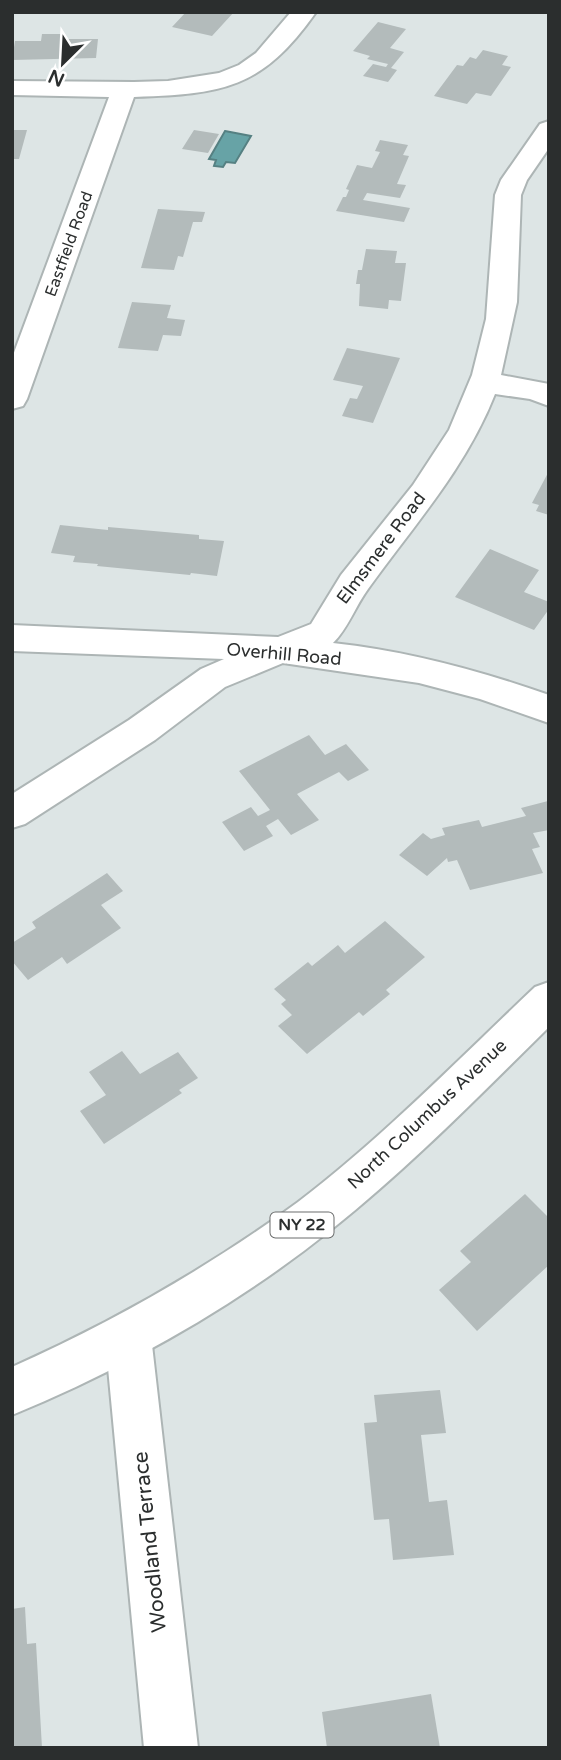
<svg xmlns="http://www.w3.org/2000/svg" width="561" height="1760" font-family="'Varela Round',sans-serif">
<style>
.water{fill:#67a3a6;stroke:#558082;stroke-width:2}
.building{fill:#b3bbbb}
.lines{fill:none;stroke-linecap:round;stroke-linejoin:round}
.minor-casing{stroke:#adb5b5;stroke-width:4}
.major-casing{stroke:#adb5b5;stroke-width:4}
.minor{fill:#fff;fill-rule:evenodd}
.major{fill:#fff;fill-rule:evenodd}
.labels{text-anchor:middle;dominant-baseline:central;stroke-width:6;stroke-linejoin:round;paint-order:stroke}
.far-street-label{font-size:16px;fill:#2b2e2e;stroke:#fff}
.shield{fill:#fff;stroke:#6b6d6d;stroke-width:2}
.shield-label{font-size:16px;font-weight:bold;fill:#2b2e2e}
.street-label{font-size:18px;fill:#2b2e2e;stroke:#fff}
.near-street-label{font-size:21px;fill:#2b2e2e;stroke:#fff}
</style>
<rect width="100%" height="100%" fill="#dde5e5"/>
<!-- water -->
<path class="water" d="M 225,131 L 251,136 L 235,163 L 226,162 L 223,167 L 214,166 L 216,160 L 209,159 Z"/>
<!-- building -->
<path class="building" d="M 186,12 L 234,12 L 212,36 L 172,27 Z
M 378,22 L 406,29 L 390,48 L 404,52 L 391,68 L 397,70 L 388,82 L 363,76 L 373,64 L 386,67 L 388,64 L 367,59 L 370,56 L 353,51 Z
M 42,34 L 63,34 L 62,39 L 98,39 L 96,58 L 12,60 L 15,41 L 41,41 Z
M 483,50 L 508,56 L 502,65 L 511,67 L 491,96 L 476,93 L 467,104 L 434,96 L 457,65 L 463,66 L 470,57 L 476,59 Z
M 12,130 L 27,130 L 19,159 L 12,159 Z
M 194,130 L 219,134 L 208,153 L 182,149 Z
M 380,140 L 408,145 L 403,155 L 409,156 L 397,184 L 406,185 L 400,198 L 367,193 L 363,200 L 410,208 L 404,222 L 336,211 L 343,197 L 346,197 L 349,190 L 346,189 L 357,165 L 372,168 L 380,152 L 375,151 Z
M 158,209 L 205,212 L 202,222 L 193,222 L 183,257 L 178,256 L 174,270 L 141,268 Z
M 366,249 L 397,251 L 395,263 L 406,263 L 401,301 L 389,300 L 388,309 L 359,306 L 360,284 L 356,284 L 358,270 L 362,270 Z
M 132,302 L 171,305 L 167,318 L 185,320 L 181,336 L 163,335 L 158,351 L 118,348 Z
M 347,348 L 400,358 L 373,423 L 342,416 L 350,398 L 357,399 L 363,386 L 333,380 Z
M 549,471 L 549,515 L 536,511 L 539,505 L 532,503 Z
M 60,525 L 108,530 L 108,527 L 199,535 L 199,539 L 224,541 L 217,576 L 191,573 L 190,575 L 97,566 L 98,564 L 73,562 L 75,556 L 51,553 Z
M 490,549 L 539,570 L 524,592 L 549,602 L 549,609 L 534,630 L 455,597 Z
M 309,735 L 325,755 L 346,744 L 369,770 L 348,781 L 339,772 L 297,794 L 319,820 L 291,835 L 278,819 L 266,826 L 273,836 L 244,851 L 222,822 L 251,807 L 258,816 L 270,810 L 239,771 Z
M 548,801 L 549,830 L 533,833 L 540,847 L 532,849 L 543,873 L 470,890 L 457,860 L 448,862 L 447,858 L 427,876 L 399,855 L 423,833 L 431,839 L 445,835 L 442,828 L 479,820 L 482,827 L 526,816 L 521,808 Z
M 107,873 L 123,891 L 101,905 L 121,928 L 67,964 L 62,957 L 28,980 L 12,961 L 12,943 L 36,928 L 32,922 Z
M 385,921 L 425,957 L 386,990 L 390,994 L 363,1016 L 359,1012 L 307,1054 L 278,1026 L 292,1015 L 281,1004 L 286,1000 L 274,989 L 308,962 L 312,966 L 338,945 L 345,953 Z
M 122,1051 L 140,1074 L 178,1052 L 198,1078 L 179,1090 L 182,1093 L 104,1144 L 80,1111 L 106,1095 L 89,1072 Z
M 525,1194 L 549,1218 L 549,1265 L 477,1331 L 439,1290 L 471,1262 L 460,1251 Z
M 440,1390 L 446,1433 L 421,1435 L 429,1502 L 447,1500 L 454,1555 L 393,1560 L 389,1519 L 374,1520 L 364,1423 L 377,1422 L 374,1395 Z
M 25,1607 L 27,1644 L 36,1643 L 42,1748 L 12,1748 L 12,1609 Z
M 431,1694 L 440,1748 L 327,1748 L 322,1712 Z"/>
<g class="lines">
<defs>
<path id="minor" d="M 291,12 L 316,12 C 262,89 223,94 134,97 L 27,399 L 23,406 L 12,409 L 12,358 L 109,97 L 12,95 L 12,81 L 134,82 L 168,81 L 219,73 L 239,65 L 256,53 Z
M 549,121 L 549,148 L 527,180 L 521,195 L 517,302 L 501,375 L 549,384 L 549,406 L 530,399 L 495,394 C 466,468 414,525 368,589 C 356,605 347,630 333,643 C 407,651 478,670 549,695 L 549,723 L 480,699 L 419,683 L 283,663 L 225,687 L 155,740 L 25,824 L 12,828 L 12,794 L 129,720 L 201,669 L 224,659 L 12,651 L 12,625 L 278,637 L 311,624 L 341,575 L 413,485 L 449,430 L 472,375 L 486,319 L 495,195 L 501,180 L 540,124 Z
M 128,1313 L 144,1320 L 151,1336 L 198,1748 L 144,1748 L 105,1336 L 112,1320 Z"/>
<path id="major" d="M 549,982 L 549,1027 C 479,1096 409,1168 332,1229 C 236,1306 126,1368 12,1415 L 12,1367 C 113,1322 209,1267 298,1202 C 382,1138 458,1060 535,987 Z"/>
</defs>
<!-- minor casing -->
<use href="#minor" class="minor-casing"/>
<!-- major casing -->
<use href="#major" class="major-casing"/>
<!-- minor -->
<use href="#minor" class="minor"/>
<!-- major -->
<use href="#major" class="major"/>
</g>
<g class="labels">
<!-- far-street labels -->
<g class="far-street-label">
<text transform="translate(69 244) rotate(-70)">Eastfield Road</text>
</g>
<!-- shield labels -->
<rect class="shield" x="270.5" y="1212.5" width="63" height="25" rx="5"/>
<g class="shield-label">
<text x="302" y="1225">NY 22</text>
</g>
<!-- street labels -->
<g class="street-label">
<text transform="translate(381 548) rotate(-53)">Elmsmere Road</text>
<text transform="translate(284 654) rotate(5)">Overhill Road</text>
<text transform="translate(427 1114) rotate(-43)">North Columbus Avenue</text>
</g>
<!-- near-street labels -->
<g class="near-street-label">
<text transform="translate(150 1542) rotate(-96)">Woodland Terrace</text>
</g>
</g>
<!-- border -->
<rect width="561" height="1760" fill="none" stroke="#2b2e2e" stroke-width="28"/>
<!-- north arrow -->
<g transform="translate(63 63) rotate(204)" stroke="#ffffff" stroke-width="5" paint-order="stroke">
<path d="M0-5L12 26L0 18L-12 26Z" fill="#2b2e2e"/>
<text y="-10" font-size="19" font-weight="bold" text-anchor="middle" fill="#2b2e2e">N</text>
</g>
</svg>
